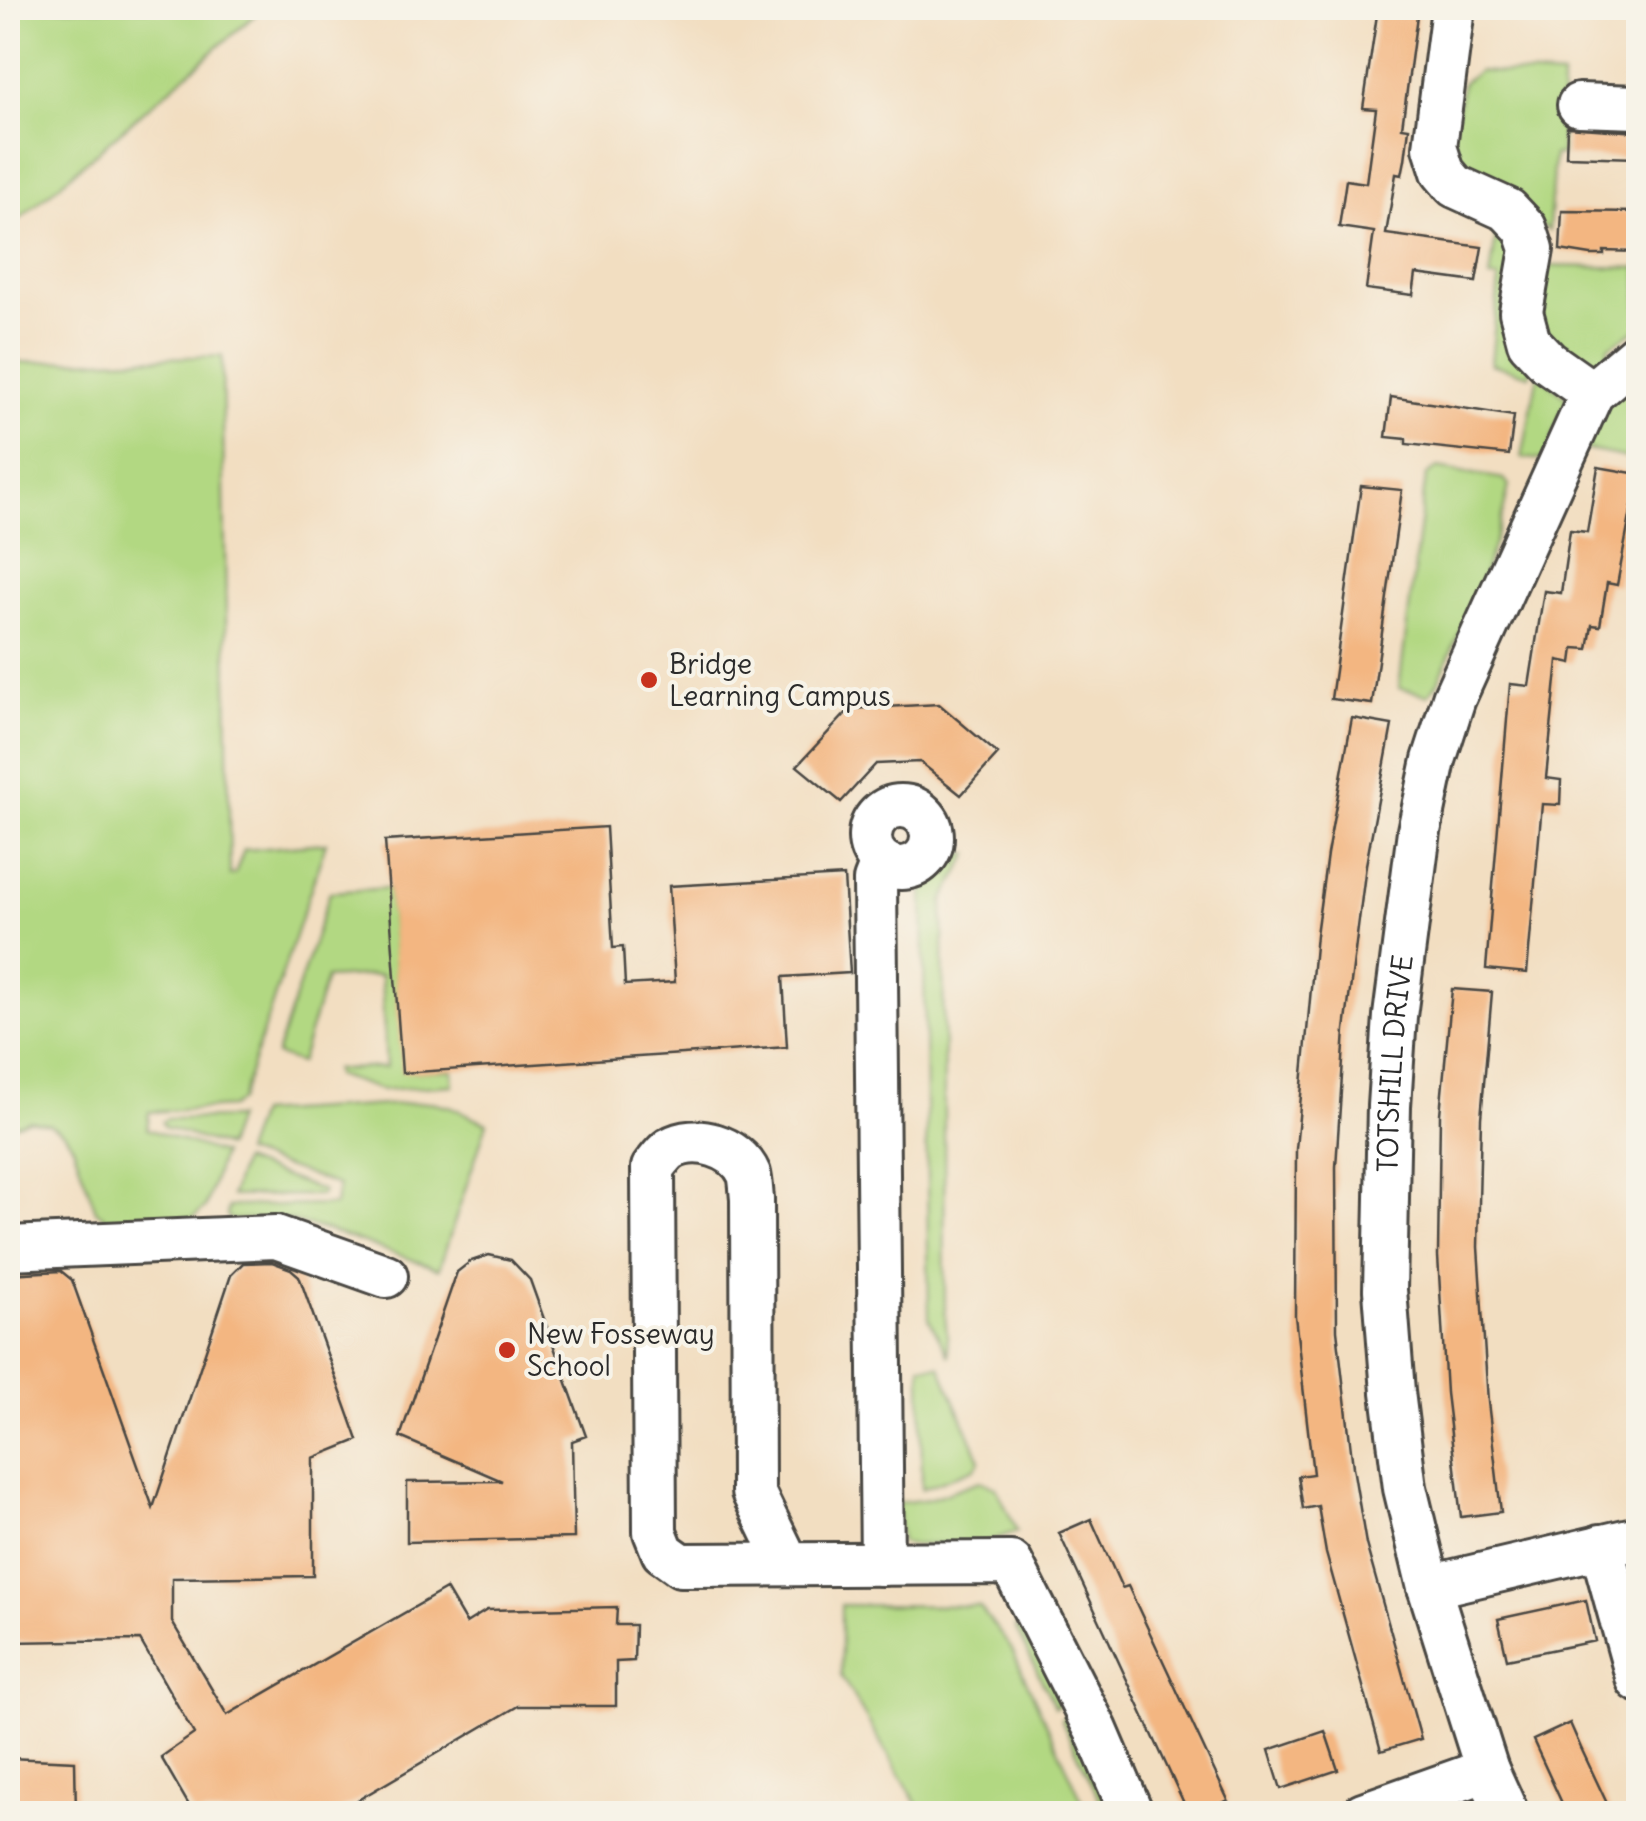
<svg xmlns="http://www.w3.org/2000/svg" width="1646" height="1821" font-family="Delius,sans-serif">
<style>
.green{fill:#b2d882;stroke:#6e8256;stroke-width:2.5}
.building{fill:#f3b681}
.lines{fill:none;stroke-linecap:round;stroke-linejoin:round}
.minor-casing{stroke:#494642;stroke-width:48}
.minor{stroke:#fff;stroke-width:42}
.poi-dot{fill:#c8321e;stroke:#f7f3e8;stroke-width:4}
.labels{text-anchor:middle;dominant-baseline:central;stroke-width:8;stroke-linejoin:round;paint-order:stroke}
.poi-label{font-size:28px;fill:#2b2b2b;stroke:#f7f3e8;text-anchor:start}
.street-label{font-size:28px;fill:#2b2b2b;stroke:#f7f3e8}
</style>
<rect width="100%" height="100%" fill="#f7f3e8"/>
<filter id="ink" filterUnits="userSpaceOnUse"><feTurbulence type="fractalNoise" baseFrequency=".01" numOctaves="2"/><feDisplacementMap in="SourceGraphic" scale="20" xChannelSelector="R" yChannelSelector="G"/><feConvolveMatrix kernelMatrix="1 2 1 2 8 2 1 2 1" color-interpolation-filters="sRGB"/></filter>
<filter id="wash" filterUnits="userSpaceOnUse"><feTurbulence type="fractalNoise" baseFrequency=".0048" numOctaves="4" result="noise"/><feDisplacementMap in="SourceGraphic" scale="40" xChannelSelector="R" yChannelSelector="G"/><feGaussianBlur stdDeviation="2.25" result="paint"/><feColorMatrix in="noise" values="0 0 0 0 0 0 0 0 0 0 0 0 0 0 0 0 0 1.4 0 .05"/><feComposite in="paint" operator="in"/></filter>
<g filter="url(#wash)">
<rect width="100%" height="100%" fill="#f2dec1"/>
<!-- green -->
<path class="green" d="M 8,8 L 263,8 L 8,229 Z
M 1479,71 L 1562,77 L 1561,155 L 1554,155 L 1549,230 L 1472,179 L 1449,146 L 1463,82 Z
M 1497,229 L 1513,232 L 1532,367 L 1529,375 L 1491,364 L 1499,279 L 1490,278 Z
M 1547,266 L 1638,268 L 1638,329 L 1608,347 L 1607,361 L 1595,370 L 1539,331 Z
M 222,356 L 230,875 L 235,874 L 244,850 L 326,843 L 240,1101 L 231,1107 L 149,1112 L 147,1129 L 222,1154 L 205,1208 L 189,1221 L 113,1223 L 96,1211 L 73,1146 L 65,1134 L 49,1124 L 29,1120 L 8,1127 L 8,363 Z
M 1638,370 L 1638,460 L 1579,448 L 1590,421 Z
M 1538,373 L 1567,398 L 1544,460 L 1522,458 Z
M 1437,468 L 1504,479 L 1509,485 C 1496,555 1466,617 1438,682 L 1428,695 L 1399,688 L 1426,476 Z
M 959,851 L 969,854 L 943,901 L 945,1314 L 949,1356 L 929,1319 L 923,890 L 953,865 Z
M 389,888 L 403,1072 L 452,1070 L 453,1085 L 381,1090 L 335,1075 L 334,1070 L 386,1067 L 381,975 L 326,978 L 300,1063 L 276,1055 L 330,892 Z
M 432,1102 L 452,1107 L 487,1123 L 439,1269 L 326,1230 L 287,1220 L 232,1220 L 227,1216 L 228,1208 L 234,1206 L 335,1205 L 338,1185 L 244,1153 L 258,1113 Z
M 236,1118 L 226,1147 L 164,1127 L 162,1122 L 166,1119 Z
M 242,1161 L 323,1191 L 321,1195 L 231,1196 Z
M 921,1366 L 940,1366 L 980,1460 L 975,1468 L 922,1489 Z
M 980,1481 L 996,1487 L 1017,1531 L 981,1544 L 909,1545 L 901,1542 L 897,1503 L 929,1499 Z
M 841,1605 L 979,1606 L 1011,1648 L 1088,1813 L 923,1813 L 841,1676 Z
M 1015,1627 L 1022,1629 L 1066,1701 L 1055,1707 Z
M 1072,1712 L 1121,1813 L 1106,1813 L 1061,1719 Z"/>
<g id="blocks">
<!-- building -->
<path class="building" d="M 1378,8 L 1418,8 L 1402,127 L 1409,128 L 1405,160 L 1402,175 L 1396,174 L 1386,234 L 1482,247 L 1476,282 L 1416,274 L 1413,295 L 1366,289 L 1374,232 L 1339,227 L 1346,180 L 1366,183 L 1376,109 L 1363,108 Z
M 1567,127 L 1638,132 L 1638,158 L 1566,156 Z
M 1562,211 L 1638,212 L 1638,252 L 1604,251 L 1604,255 L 1591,255 L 1560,250 Z
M 1391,397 L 1514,416 L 1509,455 L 1406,444 L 1406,439 L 1386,437 Z
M 1598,467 L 1638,474 L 1617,585 L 1607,583 L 1600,626 L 1592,625 L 1588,649 L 1574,648 L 1572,663 L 1558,660 L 1546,778 L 1561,780 L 1560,805 L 1542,804 L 1527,973 L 1486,969 L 1510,684 L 1529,686 L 1544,591 L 1561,593 L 1570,530 L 1587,532 Z
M 1361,486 L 1402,490 L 1372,704 L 1331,699 Z
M 939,704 L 998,754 L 961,795 L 920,762 L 876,764 L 841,802 L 797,766 L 850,709 Z
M 1352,718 L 1392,725 L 1366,865 L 1345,1030 L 1336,1167 L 1337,1330 L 1353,1467 L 1366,1544 L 1421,1739 L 1381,1751 L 1326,1553 L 1318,1506 L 1303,1509 L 1298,1476 L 1313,1474 L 1295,1316 L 1296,1149 L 1316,935 L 1327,854 Z
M 606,827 L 613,948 L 623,947 L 625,985 L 675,982 L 669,886 L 844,876 L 850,973 L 783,977 L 787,1047 L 402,1073 L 385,841 Z
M 1452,989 L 1492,992 L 1481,1118 L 1478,1247 L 1488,1402 L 1501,1512 L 1461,1517 L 1446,1393 L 1438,1256 L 1440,1114 Z
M 489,1255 L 511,1260 L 530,1280 L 586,1436 L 572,1441 L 574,1538 L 407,1542 L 407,1482 L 502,1481 L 400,1437 L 457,1272 L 471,1261 Z
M 272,1262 L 291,1269 L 299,1276 L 358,1440 L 313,1458 L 313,1576 L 172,1578 L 172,1622 L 227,1715 L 446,1589 L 466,1623 L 487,1610 L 617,1607 L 616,1625 L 635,1625 L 634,1661 L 616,1662 L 616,1706 L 518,1706 L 334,1814 L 194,1814 L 161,1757 L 194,1734 L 140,1640 L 8,1642 L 8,1274 L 61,1271 L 72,1280 L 153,1508 L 231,1275 L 243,1263 Z
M 1091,1519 L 1122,1588 L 1128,1586 L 1228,1800 L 1200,1814 L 1189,1814 L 1059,1533 Z
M 1586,1600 L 1595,1641 L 1507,1659 L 1498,1619 Z
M 1570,1723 L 1581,1748 L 1612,1814 L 1567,1814 L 1533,1740 Z
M 1325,1731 L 1338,1770 L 1281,1789 L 1269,1750 Z
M 8,1758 L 75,1761 L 76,1814 L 8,1814 Z"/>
</g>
</g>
<g filter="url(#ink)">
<use href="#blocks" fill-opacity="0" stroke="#494642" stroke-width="2.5"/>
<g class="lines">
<defs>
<g id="minor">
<path d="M 1452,16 L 1435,147 L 1443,172 L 1455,186 L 1508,210 L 1525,228 L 1532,249 L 1521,312 L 1529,342 L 1548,362 L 1592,393"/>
<path d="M 1579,105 L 1638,107"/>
<circle cx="901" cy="837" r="31"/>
<path d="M 882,863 L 875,881 L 882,1564"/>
<path d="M 8,1248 L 276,1237 L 386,1276"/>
<path d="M 1601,1546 L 1638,1680"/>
<path d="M 788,1564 L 753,1492 L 752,1199 C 751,1191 751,1181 749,1174 C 737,1146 695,1134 670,1149 C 664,1153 658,1162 653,1168 L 655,1532 L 663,1552 L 681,1565 L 1011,1563 L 1096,1730 L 1132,1814"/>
<path d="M 1429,1587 L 1638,1538"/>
<path d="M 1363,1814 L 1487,1770"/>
<path id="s1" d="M 1507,1814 L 1487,1770 L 1429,1587 L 1405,1488 L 1393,1392 L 1385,1290 L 1389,1106 L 1395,1016 L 1419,831 L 1434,760 L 1454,698 L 1592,393 L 1638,354"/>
</g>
</defs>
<!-- minor casing -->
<use href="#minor" class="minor-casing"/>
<!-- minor -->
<use href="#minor" class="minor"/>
</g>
</g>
<!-- markers -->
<g class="poi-dot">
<circle cx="649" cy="680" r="10"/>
<circle cx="507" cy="1350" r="10"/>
</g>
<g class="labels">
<!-- poi labels -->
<g class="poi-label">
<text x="669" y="664">Bridge<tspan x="669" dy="32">Learning Campus</tspan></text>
<text x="527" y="1334">New Fosseway<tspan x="527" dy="32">School</tspan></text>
</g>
<!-- street labels -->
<g class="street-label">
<text stroke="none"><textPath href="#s1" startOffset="768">TOTSHILL DRIVE</textPath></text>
</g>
</g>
<!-- margin -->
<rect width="1646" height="1821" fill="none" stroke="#f7f3e8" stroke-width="40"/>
</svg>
